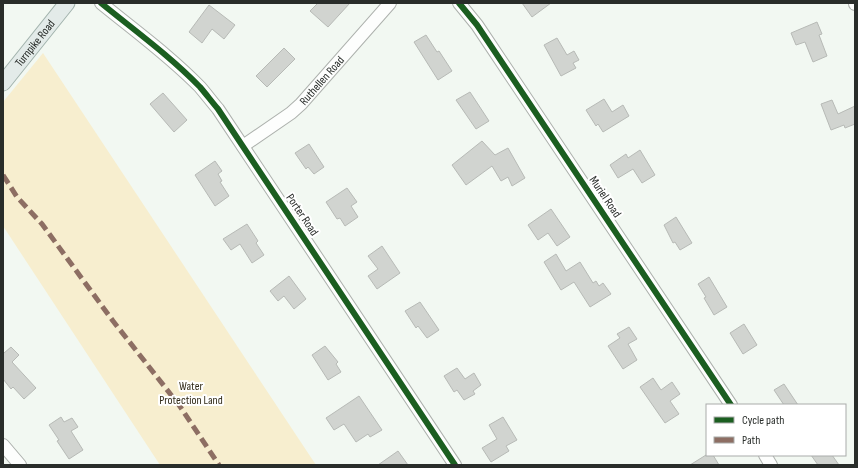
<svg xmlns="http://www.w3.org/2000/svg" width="858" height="468" font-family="'Sofia Sans Condensed',sans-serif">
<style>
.green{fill:#f7eecf}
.building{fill:#d1d4d0;stroke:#b7bab6}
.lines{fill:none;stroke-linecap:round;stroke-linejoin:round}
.minor-casing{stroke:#adb1ad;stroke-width:14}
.major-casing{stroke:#a2b3ad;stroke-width:17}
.minor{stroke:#fdfefd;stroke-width:12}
.major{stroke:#e3ebe9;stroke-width:15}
.quiet{stroke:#8d6e63;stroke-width:5;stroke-dasharray:10 5;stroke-linecap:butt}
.cycleway-casing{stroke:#fff;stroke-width:8}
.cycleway{stroke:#1b5e20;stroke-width:6}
.labels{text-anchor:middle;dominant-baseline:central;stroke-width:4;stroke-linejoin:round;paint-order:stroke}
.street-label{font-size:12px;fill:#292d2a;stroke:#fff}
.park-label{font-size:12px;fill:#312a18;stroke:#fff}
</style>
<rect width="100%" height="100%" fill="#f2f8f2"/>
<!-- green -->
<path class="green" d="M 43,53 L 316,465 L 160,465 L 3,226 L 3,102 Z"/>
<!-- building -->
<path class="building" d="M 318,3 L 350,3 L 328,27 L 310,11 Z
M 522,3 L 551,3 L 532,17 Z
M 209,5 L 235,25 L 224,39 L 212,29 L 202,43 L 189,32 Z
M 817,22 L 822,34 L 819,35 L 827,56 L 813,62 L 805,42 L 796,45 L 791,33 Z
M 426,35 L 437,52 L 439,51 L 452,71 L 438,80 L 414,42 Z
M 557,38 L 567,55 L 574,51 L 579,60 L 573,63 L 576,68 L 561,76 L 544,45 Z
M 284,48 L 295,59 L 267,87 L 256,76 Z
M 470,92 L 489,121 L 476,129 L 456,100 Z
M 163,93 L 187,120 L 174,132 L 150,104 Z
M 604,99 L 612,112 L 623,105 L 629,116 L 603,132 L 598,124 L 596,126 L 586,110 Z
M 832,100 L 838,114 L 855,106 L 855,124 L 845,128 L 844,125 L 831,130 L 821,104 Z
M 482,141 L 495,155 L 508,148 L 525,178 L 512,186 L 508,177 L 501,181 L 492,166 L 466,185 L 452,165 Z
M 309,144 L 324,167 L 314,174 L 308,167 L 306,169 L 295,153 Z
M 640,150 L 655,175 L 642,183 L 633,169 L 618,178 L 610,165 L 626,154 L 628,158 Z
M 215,161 L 222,171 L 218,174 L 222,181 L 220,182 L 229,196 L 215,206 L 195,175 Z
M 347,188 L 357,202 L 351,206 L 358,217 L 345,226 L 340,218 L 337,219 L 326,202 Z
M 551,209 L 570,237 L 557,246 L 548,233 L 538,240 L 528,225 Z
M 676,217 L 692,243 L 680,250 L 675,242 L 673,243 L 664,225 Z
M 247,224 L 258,241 L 256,243 L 264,255 L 252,263 L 240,244 L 231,250 L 223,239 Z
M 382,246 L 400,273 L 377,289 L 368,276 L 378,269 L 368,256 Z
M 556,254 L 566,271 L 580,262 L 593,283 L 596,281 L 599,286 L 603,283 L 611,294 L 590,307 L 574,282 L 561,290 L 544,262 Z
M 289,276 L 306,299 L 294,309 L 284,296 L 278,301 L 270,291 Z
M 709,277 L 727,307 L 714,315 L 704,298 L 706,297 L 698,284 Z
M 420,302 L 439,330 L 427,338 L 418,326 L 416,328 L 405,311 Z
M 744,324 L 757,345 L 743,354 L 730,333 Z
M 629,327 L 637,339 L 628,344 L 637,360 L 623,369 L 608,346 L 620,338 L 617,334 Z
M 325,346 L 338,362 L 336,364 L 341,372 L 328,380 L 312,355 Z
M 11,347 L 19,355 L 12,362 L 36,388 L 24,399 L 13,387 L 11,389 L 3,379 L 3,352 L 4,353 Z
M 457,368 L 465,379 L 474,373 L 481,385 L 473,391 L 475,394 L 464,400 L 457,390 L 454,392 L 444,376 Z
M 653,378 L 661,390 L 672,382 L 680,394 L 670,401 L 679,414 L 665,423 L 640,387 Z
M 784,384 L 798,405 L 784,405 L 774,390 Z
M 359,396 L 382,430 L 370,437 L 368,434 L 356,442 L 344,424 L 334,430 L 326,418 Z
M 61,417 L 64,422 L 72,418 L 78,427 L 71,431 L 83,450 L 69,459 L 57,441 L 59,440 L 49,425 Z
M 503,417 L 517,440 L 506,446 L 509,451 L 491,462 L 482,448 L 497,439 L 489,425 Z
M 398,451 L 408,465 L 378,465 Z
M 706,455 L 713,455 L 719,465 L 690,465 Z
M 811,455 L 832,455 L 839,465 L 818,465 Z"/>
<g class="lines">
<defs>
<g id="minor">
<path d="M 101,3 C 134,30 170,56 200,87 C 206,94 212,102 218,109 L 455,465"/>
<path d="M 459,3 L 477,25 L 731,405"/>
<path d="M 855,3 L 855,4"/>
<path id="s1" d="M 243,146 L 291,113 L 301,104 L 390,3"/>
<path d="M 3,445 L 20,465"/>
<path d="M 765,455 L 771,465"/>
</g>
<g id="major">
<path id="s2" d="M 3,83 L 67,3"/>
</g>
</defs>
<!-- minor casing -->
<use href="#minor" class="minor-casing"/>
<!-- major casing -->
<use href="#major" class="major-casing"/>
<!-- minor -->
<use href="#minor" class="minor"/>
<!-- major -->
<use href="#major" class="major"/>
<!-- quiet -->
<path class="quiet" d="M 3,175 L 17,197 L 42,224 L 113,321 L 179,405 L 219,465"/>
<defs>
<path id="cycleway" d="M 101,3 C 134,30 170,56 200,87 C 206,94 212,102 218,109 L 455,465
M 459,3 L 477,25 L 731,405"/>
</defs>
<!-- cycleway casing -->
<use href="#cycleway" class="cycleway-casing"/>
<!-- cycleway -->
<use href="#cycleway" class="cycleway"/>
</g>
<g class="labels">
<!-- street labels -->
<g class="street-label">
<text stroke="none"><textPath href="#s2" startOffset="51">Turnpike Road</textPath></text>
<text stroke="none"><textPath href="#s1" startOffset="103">Ruthellen Road</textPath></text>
<text transform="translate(605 197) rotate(56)">Muriel Road</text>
<text transform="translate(302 215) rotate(56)">Porter Road</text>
</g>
<!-- park labels -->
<g class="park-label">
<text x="191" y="386">Water<tspan x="191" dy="14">Protection Land</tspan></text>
</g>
</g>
<!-- border -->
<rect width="858" height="468" fill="none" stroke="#292d2a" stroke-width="8"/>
<!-- legend -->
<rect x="706" y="404" width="140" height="52" fill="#ffffff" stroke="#a9abaa"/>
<rect x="714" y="417" width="20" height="6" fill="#1b5e20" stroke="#a9abaa"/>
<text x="742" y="424" font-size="12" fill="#292d2a">Cycle path</text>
<rect x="714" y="437" width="20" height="6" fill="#8d6e63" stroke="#a9abaa"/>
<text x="742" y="444" font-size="12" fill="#292d2a">Path</text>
</svg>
